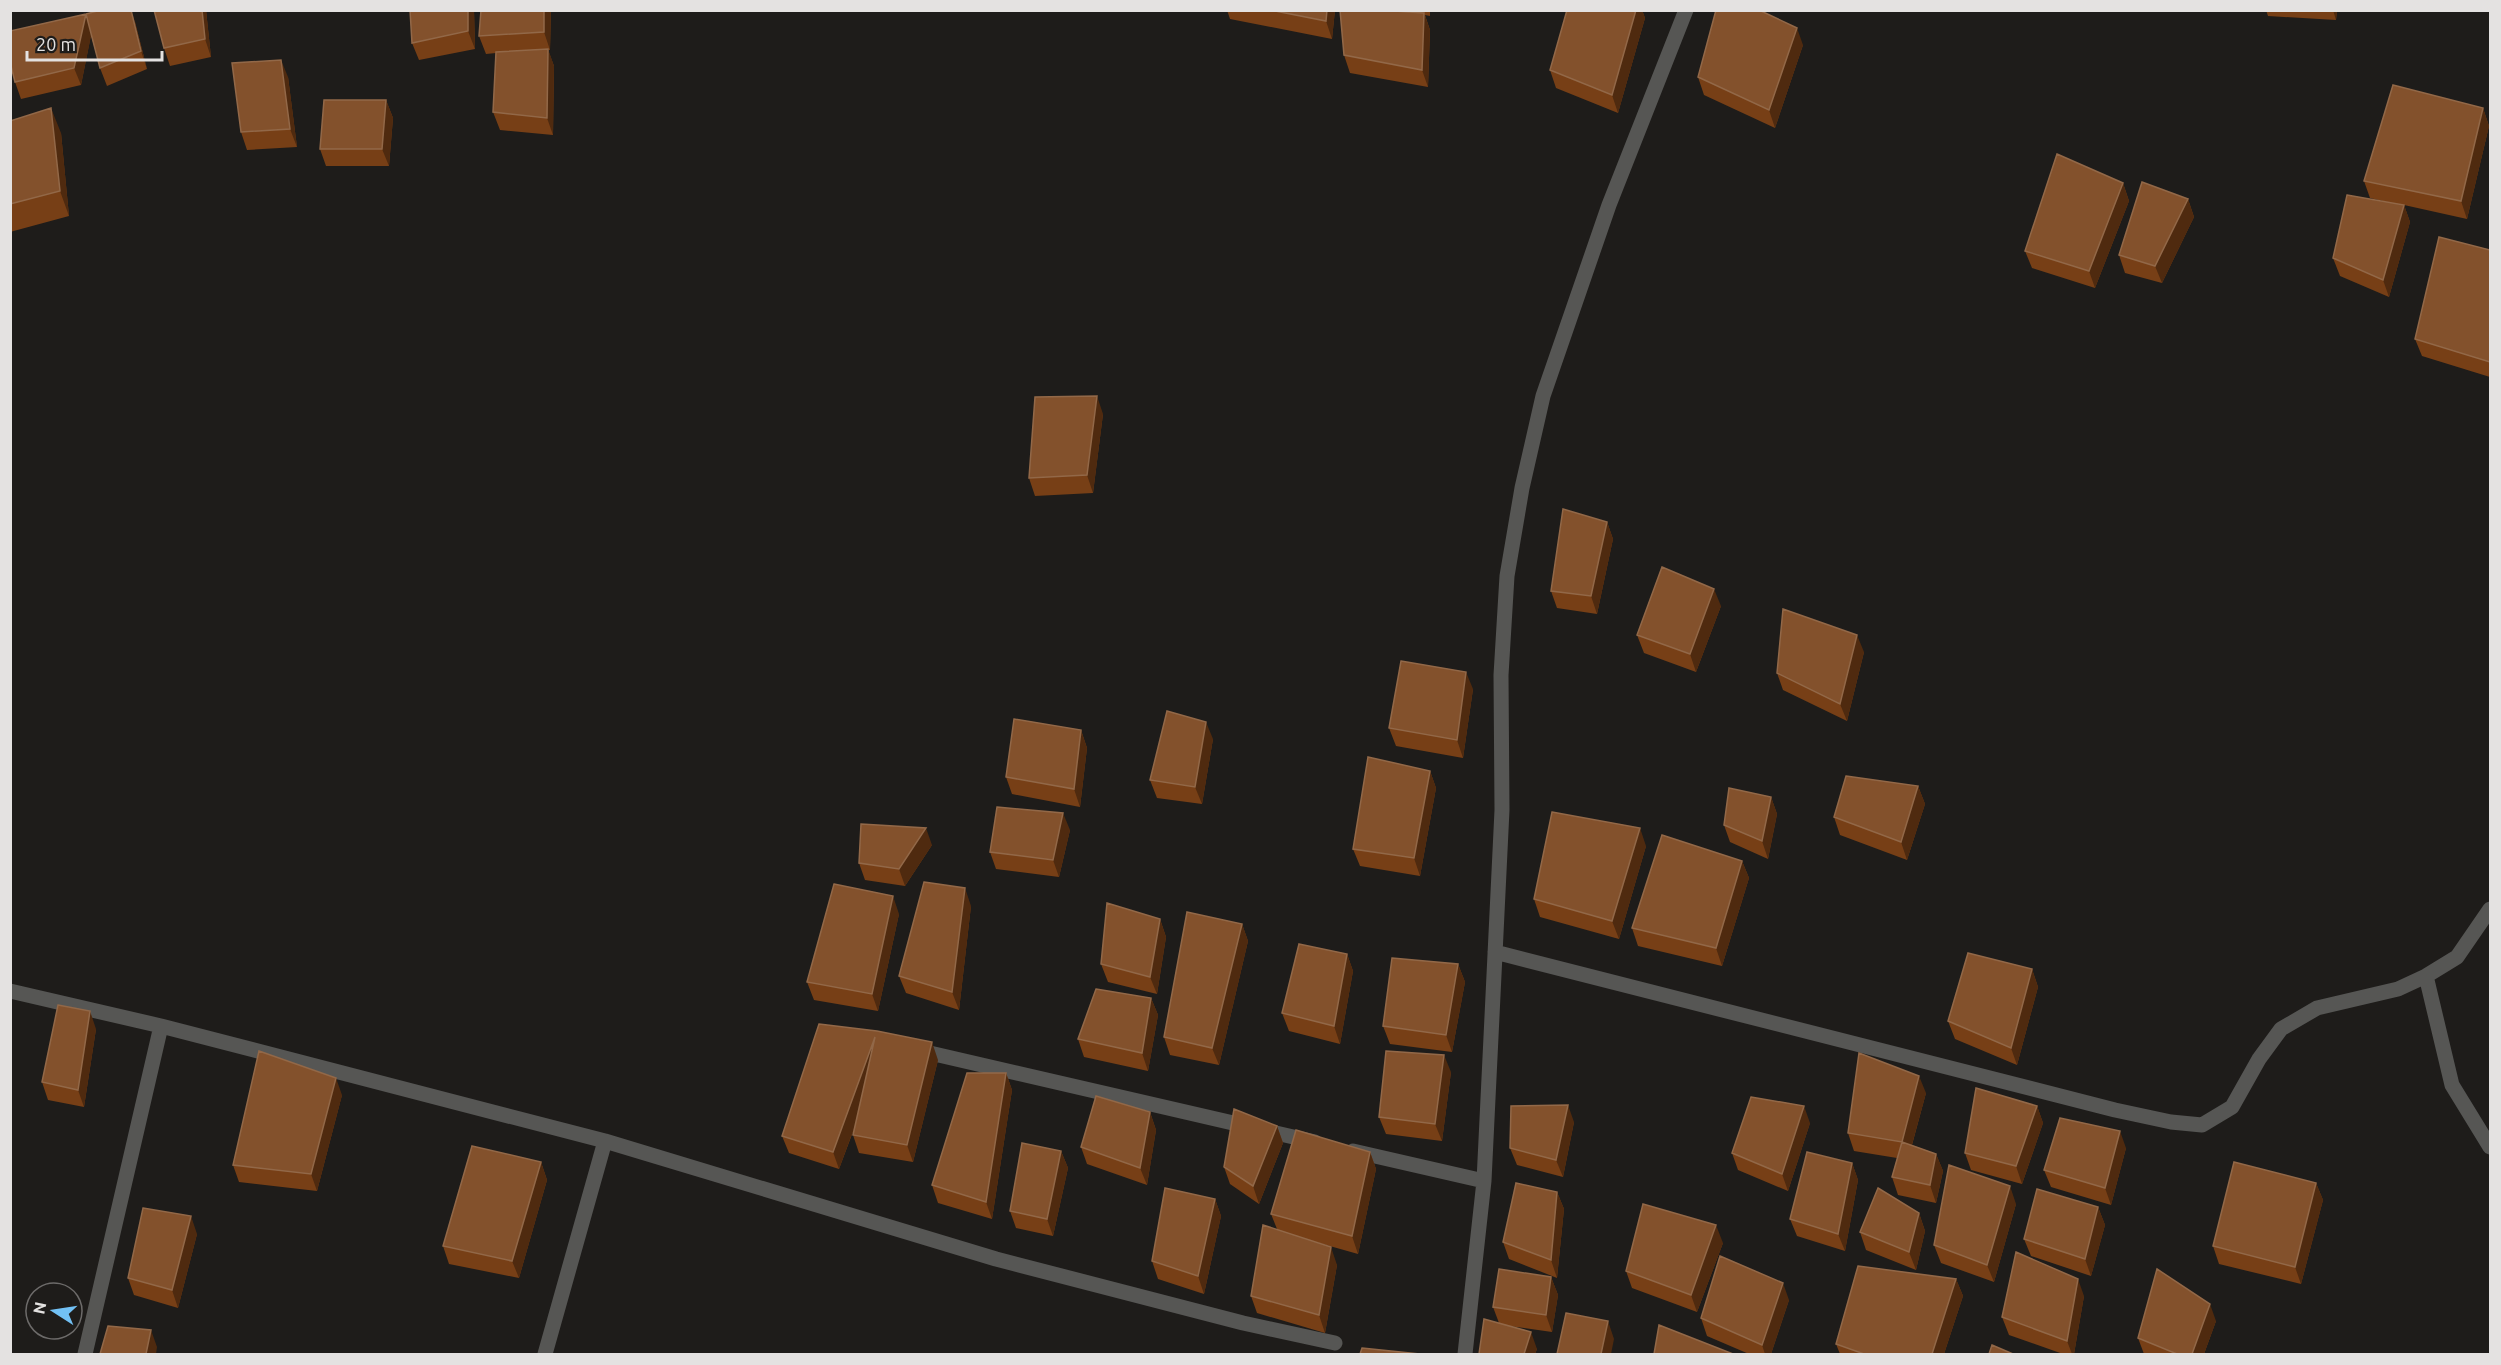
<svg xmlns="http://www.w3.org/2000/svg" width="2501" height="1365" font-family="Ubuntu,sans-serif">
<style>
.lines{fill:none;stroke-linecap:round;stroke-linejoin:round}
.minor{stroke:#565654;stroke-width:15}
.wall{fill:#773f16}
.shaded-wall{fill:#4f2a0f}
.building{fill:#83512c;stroke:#926848;stroke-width:1.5}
</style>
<rect width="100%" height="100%" fill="#1e1c1a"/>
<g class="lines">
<!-- minor -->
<path class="minor" d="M 1495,952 L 2115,1110 L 2171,1122 L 2202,1125 L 2232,1107 L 2259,1059 L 2281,1029 L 2317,1008 L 2398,989 L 2426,976 L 2457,957 L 2490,909
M 2426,976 L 2452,1085 L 2490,1147
M 10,991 L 161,1026 L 605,1141 L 996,1259 L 1243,1323 L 1335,1343
M 917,1050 L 1315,1142
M 1353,1151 L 1484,1181
M 85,1354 L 161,1026
M 545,1354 L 605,1141
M 1465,1354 L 1484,1181 L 1502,810 L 1501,675 L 1507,576 L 1522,488 L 1543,396 L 1609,205 L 1686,10"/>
</g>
<!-- wall -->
<path class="wall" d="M 154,10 L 206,10 L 211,57 L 170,66 L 164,48 Z
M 474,10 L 475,49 L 419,60 L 412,43 Z
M 551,10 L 550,50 L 548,50 L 554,66 L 553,135 L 500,130 L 493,112 L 496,53 L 486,54 L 479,36 Z
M 1227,10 L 1335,10 L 1332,39 L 1230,19 Z
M 1340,10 L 1430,10 L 1430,16 L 1425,15 L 1430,30 L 1428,87 L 1350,73 L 1344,55 Z
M 1567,10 L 1642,10 L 1645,18 L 1618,113 L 1556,88 L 1550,70 Z
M 2266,10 L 2337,10 L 2336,20 L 2268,16 Z
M 135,22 L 147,69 L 107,86 L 100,68 L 91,35 L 81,85 L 21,99 L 15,82 L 10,31 Z
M 1803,45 L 1775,128 L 1704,95 L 1698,77 Z
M 288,77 L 297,147 L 247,150 L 241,132 Z
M 386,100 L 393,118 L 389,166 L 326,166 L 320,149 Z
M 2483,108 L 2489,126 L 2467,219 L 2404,205 L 2410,222 L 2389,297 L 2340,276 L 2333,258 L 2387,202 L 2370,198 L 2364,181 Z
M 10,121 L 61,133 L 69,216 L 10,232 Z
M 2123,183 L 2129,201 L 2095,288 L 2032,268 L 2025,251 Z
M 2188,199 L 2194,217 L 2162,283 L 2125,273 L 2119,255 Z
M 2490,250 L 2490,377 L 2422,356 L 2415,339 Z
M 1103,414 L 1093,493 L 1035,496 L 1029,478 Z
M 1607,522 L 1613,539 L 1597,614 L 1557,608 L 1551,591 Z
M 1721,606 L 1696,672 L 1644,653 L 1637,635 Z
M 1864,652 L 1847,721 L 1783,690 L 1777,673 Z
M 1473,689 L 1463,758 L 1396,746 L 1389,728 Z
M 1081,730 L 1087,748 L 1080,807 L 1012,794 L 1006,777 Z
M 1213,739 L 1202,804 L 1157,798 L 1150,780 Z
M 1430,771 L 1436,788 L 1420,876 L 1360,866 L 1353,849 Z
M 1918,786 L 1925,804 L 1907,860 L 1840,835 L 1834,817 Z
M 1771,797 L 1777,814 L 1768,859 L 1730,842 L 1724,825 Z
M 1070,830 L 1059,877 L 996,869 L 990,852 Z
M 932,845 L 905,886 L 865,880 L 859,863 Z
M 1646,846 L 1619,939 L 1540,917 L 1534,899 Z
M 1742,861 L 1749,878 L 1722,966 L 1638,946 L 1632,928 Z
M 971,906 L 959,1010 L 906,993 L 899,976 Z
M 899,914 L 878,1011 L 814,1000 L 807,982 Z
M 1160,919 L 1166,937 L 1157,994 L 1108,982 L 1101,964 Z
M 1242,924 L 1248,941 L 1219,1065 L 1170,1055 L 1164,1037 Z
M 1347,954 L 1353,971 L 1340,1044 L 1289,1031 L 1282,1013 Z
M 1458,964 L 1465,982 L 1452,1052 L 1390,1044 L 1383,1026 Z
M 2032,969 L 2038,987 L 2017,1065 L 1955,1039 L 1948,1021 Z
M 1151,998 L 1158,1015 L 1148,1071 L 1084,1057 L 1078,1039 Z
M 96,1029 L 84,1107 L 48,1100 L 42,1082 Z
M 938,1060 L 913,1162 L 859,1153 L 853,1135 L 854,1129 L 839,1169 L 789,1153 L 782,1136 Z
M 1451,1072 L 1442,1141 L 1386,1134 L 1379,1117 Z
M 1006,1073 L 1012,1090 L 992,1219 L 938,1203 L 932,1185 Z
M 1926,1093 L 1912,1145 L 1936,1154 L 1943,1171 L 1936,1203 L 1898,1195 L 1892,1177 L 1897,1158 L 1854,1151 L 1848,1133 Z
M 342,1095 L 317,1191 L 239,1182 L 233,1165 Z
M 2037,1106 L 2043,1123 L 2022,1184 L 1971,1170 L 1965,1153 Z
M 1150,1112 L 1156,1130 L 1147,1185 L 1087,1164 L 1081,1147 Z
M 1574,1122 L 1563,1177 L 1517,1165 L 1510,1148 Z
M 1810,1123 L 1788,1191 L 1738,1170 L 1732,1153 Z
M 1277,1126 L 1283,1143 L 1259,1204 L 1230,1184 L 1224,1167 Z
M 2126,1148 L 2111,1205 L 2051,1187 L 2044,1170 Z
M 1061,1151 L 1068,1168 L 1053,1236 L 1016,1228 L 1010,1211 Z
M 1370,1152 L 1376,1169 L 1358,1254 L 1312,1241 L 1337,1265 L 1325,1333 L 1257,1313 L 1251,1296 L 1277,1229 L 1271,1214 Z
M 541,1162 L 547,1180 L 519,1278 L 449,1264 L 443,1246 Z
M 1852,1163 L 1858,1180 L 1845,1251 L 1797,1236 L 1790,1219 Z
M 2316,1183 L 2323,1200 L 2301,1284 L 2219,1264 L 2213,1246 Z
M 1557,1192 L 1564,1209 L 1557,1278 L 1509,1259 L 1503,1242 Z
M 1215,1199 L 1221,1216 L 1204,1294 L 1158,1279 L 1152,1261 Z
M 2016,1204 L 1994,1282 L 1941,1263 L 1934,1245 Z
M 2098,1207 L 2105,1225 L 2091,1276 L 2031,1256 L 2024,1239 Z
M 1919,1213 L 1925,1231 L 1916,1270 L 1866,1250 L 1860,1232 Z
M 197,1234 L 178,1308 L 134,1295 L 128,1278 Z
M 1723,1243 L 1697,1312 L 1632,1288 L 1626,1271 Z
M 1551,1277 L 1558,1295 L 1552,1332 L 1509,1326 L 1537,1349 L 1535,1354 L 1479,1354 L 1499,1323 L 1493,1307 Z
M 1956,1279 L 1963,1296 L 1944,1354 L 1840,1354 L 1836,1344 Z
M 2084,1296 L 2074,1354 L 2063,1354 L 2009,1335 L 2002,1317 Z
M 1789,1300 L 1771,1354 L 1749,1354 L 1707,1336 L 1701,1318 Z
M 2216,1321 L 2204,1354 L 2144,1354 L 2138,1338 Z"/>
<!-- shaded-wall -->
<path class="shaded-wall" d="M 131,10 L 135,22 L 147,69 L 141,51 Z
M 202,10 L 206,10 L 211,57 L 205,39 Z
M 468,10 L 474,10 L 475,49 L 468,31 Z
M 544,10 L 551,10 L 550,50 L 544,32 Z
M 1327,10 L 1335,10 L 1332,39 L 1326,21 Z
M 1636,10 L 1642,10 L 1645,18 L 1618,113 L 1612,95 Z
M 2333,10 L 2337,10 L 2336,20 Z
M 1424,13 L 1430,30 L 1428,87 L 1422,70 Z
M 86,14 L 92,31 L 81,85 L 74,68 Z
M 1797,28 L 1803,45 L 1775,128 L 1769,110 Z
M 548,49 L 554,66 L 553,135 L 547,118 Z
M 281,60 L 288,77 L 297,147 L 290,129 Z
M 386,100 L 393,118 L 389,166 L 382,149 Z
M 51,108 L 61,133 L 69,216 L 60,191 Z
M 2483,108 L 2489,126 L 2467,219 L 2461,201 Z
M 2123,183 L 2129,201 L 2095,288 L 2089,271 Z
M 2188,199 L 2194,217 L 2162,283 L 2155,266 Z
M 2404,205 L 2410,222 L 2389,297 L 2383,280 Z
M 1097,396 L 1103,414 L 1093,493 L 1087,475 Z
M 1607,522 L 1613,539 L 1597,614 L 1591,596 Z
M 1714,589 L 1721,606 L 1696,672 L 1690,654 Z
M 1857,635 L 1864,652 L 1847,721 L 1840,704 Z
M 1466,672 L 1473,689 L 1463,758 L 1457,740 Z
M 1206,722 L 1213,739 L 1202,804 L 1195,787 Z
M 1081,730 L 1087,748 L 1080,807 L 1074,789 Z
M 1430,771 L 1436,788 L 1420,876 L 1414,858 Z
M 1918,786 L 1925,804 L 1907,860 L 1901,842 Z
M 1771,797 L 1777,814 L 1768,859 L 1762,841 Z
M 1063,813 L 1070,830 L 1059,877 L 1053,860 Z
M 926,828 L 932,845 L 905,886 L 899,869 Z
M 1640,828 L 1646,846 L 1619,939 L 1612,921 Z
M 1742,861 L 1749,878 L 1722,966 L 1716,948 Z
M 965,888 L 971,906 L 959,1010 L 952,992 Z
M 893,896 L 899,914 L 878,1011 L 872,994 Z
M 1160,919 L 1166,937 L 1157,994 L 1150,977 Z
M 1242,924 L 1248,941 L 1219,1065 L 1212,1048 Z
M 1347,954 L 1353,971 L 1340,1044 L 1334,1026 Z
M 1458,964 L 1465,982 L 1452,1052 L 1446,1035 Z
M 2032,969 L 2038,987 L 2017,1065 L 2011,1048 Z
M 1151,998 L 1158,1015 L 1148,1071 L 1142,1053 Z
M 90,1011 L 96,1029 L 84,1107 L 78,1090 Z
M 875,1037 L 881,1055 L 839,1169 L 833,1152 Z
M 932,1042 L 938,1060 L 913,1162 L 907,1145 Z
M 1444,1055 L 1451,1072 L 1442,1141 L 1435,1124 Z
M 1006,1073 L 1012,1090 L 992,1219 L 986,1202 Z
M 1919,1076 L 1926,1093 L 1908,1159 L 1902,1142 Z
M 336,1078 L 342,1095 L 317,1191 L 311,1174 Z
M 1568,1105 L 1574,1122 L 1563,1177 L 1556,1160 Z
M 1804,1106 L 1810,1123 L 1788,1191 L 1782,1174 Z
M 2037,1106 L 2043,1123 L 2022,1184 L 2016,1166 Z
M 1150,1112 L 1156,1130 L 1147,1185 L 1140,1168 Z
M 1277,1126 L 1283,1143 L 1259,1204 L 1253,1186 Z
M 2120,1131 L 2126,1148 L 2111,1205 L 2105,1188 Z
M 1061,1151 L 1068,1168 L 1053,1236 L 1047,1219 Z
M 1370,1152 L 1376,1169 L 1358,1254 L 1352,1236 Z
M 1936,1154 L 1943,1171 L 1936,1203 L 1930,1185 Z
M 541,1162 L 547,1180 L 519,1278 L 512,1261 Z
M 1852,1163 L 1858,1180 L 1845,1251 L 1838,1234 Z
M 2316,1183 L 2323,1200 L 2301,1284 L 2295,1267 Z
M 2010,1186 L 2016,1204 L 1994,1282 L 1987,1265 Z
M 1557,1192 L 1564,1209 L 1557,1278 L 1551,1260 Z
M 1215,1199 L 1221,1216 L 1204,1294 L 1198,1276 Z
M 2098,1207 L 2105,1225 L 2091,1276 L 2085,1259 Z
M 1919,1213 L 1925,1231 L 1916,1270 L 1909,1252 Z
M 191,1216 L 197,1234 L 178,1308 L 172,1290 Z
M 1716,1225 L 1723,1243 L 1697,1312 L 1691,1295 Z
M 1331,1247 L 1337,1265 L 1325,1333 L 1319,1315 Z
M 1551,1277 L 1558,1295 L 1552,1332 L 1546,1315 Z
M 1956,1279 L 1963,1296 L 1944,1354 L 1932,1354 Z
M 2078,1279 L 2084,1296 L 2074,1354 L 2072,1354 L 2067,1341 Z
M 1783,1283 L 1789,1300 L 1771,1354 L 1765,1354 L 1762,1345 Z
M 2210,1304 L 2216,1321 L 2204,1354 L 2192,1354 Z
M 1608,1321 L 1614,1339 L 1611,1354 L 1601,1354 Z
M 151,1330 L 157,1347 L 156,1354 L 146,1354 Z
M 1531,1332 L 1537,1349 L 1535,1354 L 1524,1354 Z"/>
<!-- building -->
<path class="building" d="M 101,10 L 131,10 L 141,51 L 100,68 L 86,14 L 74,68 L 15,82 L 10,62 L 10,31 L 86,14 Z
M 154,10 L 202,10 L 205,39 L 164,48 Z
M 410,10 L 468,10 L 468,31 L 412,43 Z
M 481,10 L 544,10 L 544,32 L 479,36 Z
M 1270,10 L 1327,10 L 1326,21 Z
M 1340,10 L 1379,10 L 1424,13 L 1422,70 L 1344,55 Z
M 1567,10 L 1636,10 L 1612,95 L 1550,70 Z
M 1716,10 L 1759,10 L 1797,28 L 1769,110 L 1698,77 Z
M 548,49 L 547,118 L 493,112 L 496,52 Z
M 281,60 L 290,129 L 241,132 L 232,63 Z
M 2393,85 L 2483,108 L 2461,201 L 2364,181 Z
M 324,100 L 386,100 L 382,149 L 320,149 Z
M 51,108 L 60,191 L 10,204 L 10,121 Z
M 2057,154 L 2123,183 L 2089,271 L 2025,251 Z
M 2142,182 L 2188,199 L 2155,266 L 2119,255 Z
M 2347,195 L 2404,205 L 2383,280 L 2333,258 Z
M 2439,237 L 2490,250 L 2490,362 L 2415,339 Z
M 1097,396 L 1087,475 L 1029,478 L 1035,397 Z
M 1563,509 L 1607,522 L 1591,596 L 1551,591 Z
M 1662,567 L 1714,589 L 1690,654 L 1637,635 Z
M 1783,609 L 1857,635 L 1840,704 L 1777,673 Z
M 1401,661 L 1466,672 L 1457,740 L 1389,728 Z
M 1167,711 L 1206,722 L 1195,787 L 1150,780 Z
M 1014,719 L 1081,730 L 1074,789 L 1006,777 Z
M 1368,757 L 1430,771 L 1414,858 L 1353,849 Z
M 1846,776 L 1918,786 L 1901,842 L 1834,817 Z
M 1729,788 L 1771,797 L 1762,841 L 1724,825 Z
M 997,807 L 1063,813 L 1053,860 L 990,852 Z
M 1552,812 L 1640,828 L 1612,921 L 1534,899 Z
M 861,824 L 926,828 L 899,869 L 859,863 Z
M 1662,835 L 1742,861 L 1716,948 L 1632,928 Z
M 924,882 L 965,888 L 952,992 L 899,976 Z
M 834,884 L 893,896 L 872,994 L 807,982 Z
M 1107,903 L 1160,919 L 1150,977 L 1101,964 Z
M 1187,912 L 1242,924 L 1212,1048 L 1164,1037 Z
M 1299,944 L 1347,954 L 1334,1026 L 1282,1013 Z
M 1968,953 L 2032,969 L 2011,1048 L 1948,1021 Z
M 1392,958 L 1458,964 L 1446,1035 L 1383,1026 Z
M 1096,989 L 1151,998 L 1142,1053 L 1078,1039 Z
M 58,1005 L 90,1011 L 78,1090 L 42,1082 Z
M 819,1024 L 877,1031 L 932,1042 L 907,1145 L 853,1135 L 875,1037 L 833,1152 L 782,1136 Z
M 259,1051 L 336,1078 L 311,1174 L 233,1165 Z
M 1386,1051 L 1444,1055 L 1435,1124 L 1379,1117 Z
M 1859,1053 L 1919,1076 L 1902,1142 L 1848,1133 Z
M 967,1073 L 1006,1073 L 986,1202 L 932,1185 Z
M 1976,1088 L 2037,1106 L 2016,1166 L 1965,1153 Z
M 1096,1096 L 1150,1112 L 1140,1168 L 1081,1147 Z
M 1751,1097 L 1804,1106 L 1782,1174 L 1732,1153 Z
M 1568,1105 L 1556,1160 L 1510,1148 L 1511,1106 Z
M 1234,1109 L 1277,1126 L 1253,1186 L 1224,1167 Z
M 2060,1118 L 2120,1131 L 2105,1188 L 2044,1170 Z
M 1296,1130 L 1370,1152 L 1352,1236 L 1271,1214 Z
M 1902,1142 L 1936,1154 L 1930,1185 L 1892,1177 Z
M 1022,1143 L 1061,1151 L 1047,1219 L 1010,1211 Z
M 472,1146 L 541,1162 L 512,1261 L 443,1246 Z
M 1807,1152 L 1852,1163 L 1838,1234 L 1790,1219 Z
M 2234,1162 L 2316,1183 L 2295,1267 L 2213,1246 Z
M 1949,1165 L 2010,1186 L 1987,1265 L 1934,1245 Z
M 1516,1183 L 1557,1192 L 1551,1260 L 1503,1242 Z
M 1165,1188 L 1215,1199 L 1198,1276 L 1152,1261 Z
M 1878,1188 L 1919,1213 L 1909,1252 L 1860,1232 Z
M 2037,1189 L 2098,1207 L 2085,1259 L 2024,1239 Z
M 1643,1204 L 1716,1225 L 1691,1295 L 1626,1271 Z
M 143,1208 L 191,1216 L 172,1290 L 128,1278 Z
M 1263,1225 L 1331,1247 L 1319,1315 L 1251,1296 Z
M 2016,1252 L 2078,1279 L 2067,1341 L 2002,1317 Z
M 1720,1256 L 1783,1283 L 1762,1345 L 1701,1318 Z
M 1858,1266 L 1956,1279 L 1932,1354 L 1864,1354 L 1836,1344 Z
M 1499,1269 L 1551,1277 L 1546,1315 L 1493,1307 Z
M 2157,1269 L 2210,1304 L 2192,1354 L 2177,1354 L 2138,1338 Z
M 1566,1313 L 1608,1321 L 1601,1354 L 1557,1354 Z
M 1484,1319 L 1531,1332 L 1524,1354 L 1479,1354 Z
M 1659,1325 L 1733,1354 L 1654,1354 Z
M 108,1326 L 151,1330 L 146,1354 L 100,1354 Z
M 1992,1345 L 2013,1354 L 1989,1354 Z
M 1362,1348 L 1420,1354 L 1360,1354 Z"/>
<!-- border -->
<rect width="2501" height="1365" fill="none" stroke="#e4e2e1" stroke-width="24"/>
<!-- north arrow -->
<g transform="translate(54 1311) rotate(282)"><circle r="28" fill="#1e1c1a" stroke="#6d6b6a" stroke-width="1.5"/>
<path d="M0-4.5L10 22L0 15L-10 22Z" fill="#72c1f5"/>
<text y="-9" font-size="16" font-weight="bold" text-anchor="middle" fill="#e4e2e1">N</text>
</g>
<!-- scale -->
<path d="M27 51v9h135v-9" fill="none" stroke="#e4e2e1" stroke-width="3"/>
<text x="36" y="51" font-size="18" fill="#e4e2e1" stroke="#1e1c1a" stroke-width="4.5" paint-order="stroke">20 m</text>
</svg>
